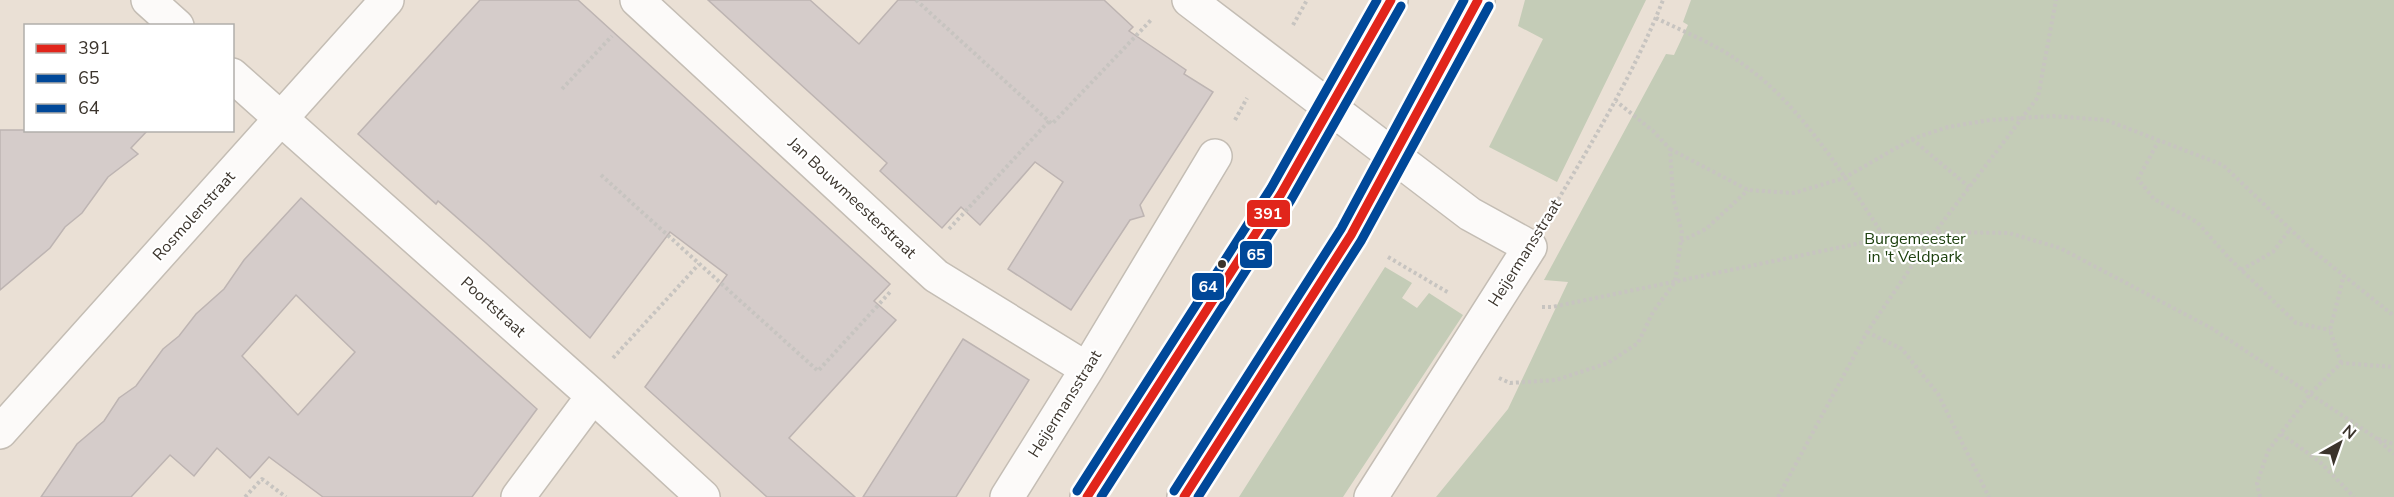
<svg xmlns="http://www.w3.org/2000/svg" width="2394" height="497" font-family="'Nunito Sans',sans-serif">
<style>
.green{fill:#c4ccb7}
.building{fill:#d5ccca;stroke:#bdb4b2;stroke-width:1.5;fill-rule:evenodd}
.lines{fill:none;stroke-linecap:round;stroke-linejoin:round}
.minor-casing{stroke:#c4bdb4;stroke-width:36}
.secondary-casing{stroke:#c4bdb4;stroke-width:36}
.path{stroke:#c7c4c0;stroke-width:4;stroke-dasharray:3 3;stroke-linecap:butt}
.minor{stroke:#fcfaf9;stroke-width:33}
.secondary{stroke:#fcfaf9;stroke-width:33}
.bus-1-casing{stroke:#fff;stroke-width:14}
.bus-2-casing{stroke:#fff;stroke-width:14}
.bus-3-casing{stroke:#fff;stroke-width:14}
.bus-1{stroke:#e1251b;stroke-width:9}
.bus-2{stroke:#004899;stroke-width:9}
.bus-3{stroke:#004899;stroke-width:9}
.bus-dot{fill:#3b342c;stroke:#fff;stroke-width:2}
.labels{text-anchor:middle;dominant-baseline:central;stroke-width:4.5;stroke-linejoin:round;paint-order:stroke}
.street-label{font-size:16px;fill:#3b342c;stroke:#fff}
.park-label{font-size:16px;fill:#1d400e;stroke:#fff}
.line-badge{stroke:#fff;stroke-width:2}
.badge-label{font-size:16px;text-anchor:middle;font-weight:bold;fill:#fff}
</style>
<rect width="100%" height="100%" fill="#eae0d5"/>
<!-- green -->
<path class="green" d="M 1525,0 L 1646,0 L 1557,182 L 1489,147 L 1543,39 L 1518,26 Z
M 1691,0 L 2394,0 L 2394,497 L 1436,497 L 1508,409 L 1568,282 L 1544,280 L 1666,54 L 1674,55 L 1688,25 L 1683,22 Z
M 1385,267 L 1412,283 L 1402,298 L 1417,308 L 1429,293 L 1463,315 L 1343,497 L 1239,497 Z"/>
<!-- building -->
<path class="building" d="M 480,0 L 578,0 L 890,284 L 874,301 L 896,320 L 789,438 L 855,497 L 767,497 L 645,387 L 727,275 L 670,232 L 590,338 L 486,243 L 438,201 L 436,204 L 358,134 Z
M 708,0 L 810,0 L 859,44 L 898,0 L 1104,0 L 1133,27 L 1129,31 L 1186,70 L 1184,74 L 1213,92 L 1140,205 L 1144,216 L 1130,220 L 1071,310 L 1008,269 L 1063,182 L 1035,162 L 980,225 L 961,207 L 942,228 L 880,171 L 887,163 Z
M 0,130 L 148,130 L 131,148 L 138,154 L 108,177 L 82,213 L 65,227 L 50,248 L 0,290 Z
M 301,198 L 537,409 L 472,497 L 323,497 L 269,457 L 250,478 L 217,448 L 194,476 L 170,455 L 131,497 L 41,497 L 77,444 L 104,421 L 119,398 L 136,386 L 163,349 L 179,336 L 196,314 L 224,289 L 244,260 ZM 296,295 L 355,352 L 298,415 L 242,356 Z
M 963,339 L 1029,380 L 956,497 L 863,497 Z"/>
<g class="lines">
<defs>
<path id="minor" d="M 148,0 L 177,26
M 637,0 L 936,276 L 1087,369
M 1189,0 L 1470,214 L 1530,247 L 1371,497
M 232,75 L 593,396 L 703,497
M 0,432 L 387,0
M 518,497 L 593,396
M 1007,497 L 1087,369 L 1215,156"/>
<path id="secondary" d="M 1087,497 L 1281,194 L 1391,0
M 1184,497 L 1351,235 L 1478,0"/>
</defs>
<!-- minor casing -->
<use href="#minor" class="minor-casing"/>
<!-- secondary casing -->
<use href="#secondary" class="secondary-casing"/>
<!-- path -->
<path class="path" d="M 916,0 L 1052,124 L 1151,20
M 1656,18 C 1682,31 1713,43 1737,60 C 1801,103 1843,175 1885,238 L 1935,232 L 2009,233 L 2060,248 L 2213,329 L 2376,438 L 2394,454
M 1293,25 L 1307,0
M 562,89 L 612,36
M 1235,120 L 1247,98
M 1912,139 L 1969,187
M 2159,140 L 2138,179 L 2154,199 L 2197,222 L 2228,257 L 2296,323 L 2330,330
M 1670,149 L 1748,190 L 1794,193 L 1844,178 L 1912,139 L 1948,127 L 1990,120 L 2053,116 L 2106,120 L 2223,165 L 2312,250 L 2394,316
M 601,175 L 818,371 L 891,291
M 1552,210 C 1592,142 1634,74 1663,0
M 949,229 L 1049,121
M 1681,241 L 1706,229 L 1748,190
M 1388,257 L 1449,293
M 2241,270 L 2273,252 L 2291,228
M 1542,307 L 1552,307 L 1885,238
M 1867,332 L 1902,349 L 1938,394 L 1989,497
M 613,358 L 699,264
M 2341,363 L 2330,330 L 2344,275
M 1499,378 L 1510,383 L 1556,380 L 1608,363 L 1638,343 L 1653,312 L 1675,282 L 1682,233 L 1673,197 L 1670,149 L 1653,131 L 1616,101
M 2281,434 L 2320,462 L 2354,497
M 2378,439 L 2394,444
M 245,497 L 262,479 L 286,497
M 1778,497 L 1867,332 L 1935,232 L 2038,97 L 2056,0
M 2260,497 L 2257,483 L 2268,451 L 2310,394 L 2341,363 L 2394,367"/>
<!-- minor -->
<use href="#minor" class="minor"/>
<!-- secondary -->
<use href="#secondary" class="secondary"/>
<defs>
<path id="bus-1" d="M 1087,497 L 1281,194 L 1391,0
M 1184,497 L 1351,235 L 1478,0"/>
<path id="bus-2" d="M 1101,497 L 1291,200 L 1401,6
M 1198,497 L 1361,241 L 1489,6"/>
<path id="bus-3" d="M 1077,491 L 1271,188 L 1377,0
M 1174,491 L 1341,229 L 1464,0"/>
</defs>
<!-- bus-1 casing -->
<use href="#bus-1" class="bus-1-casing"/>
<!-- bus-2 casing -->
<use href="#bus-2" class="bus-2-casing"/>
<!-- bus-3 casing -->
<use href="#bus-3" class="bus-3-casing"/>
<!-- bus-1 -->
<use href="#bus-1" class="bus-1"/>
<!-- bus-2 -->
<use href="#bus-2" class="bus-2"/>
<!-- bus-3 -->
<use href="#bus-3" class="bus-3"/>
</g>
<!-- markers -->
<circle class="bus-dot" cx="1222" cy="264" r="5"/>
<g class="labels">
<!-- street labels -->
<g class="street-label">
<text transform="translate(852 198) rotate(43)">Jan Bouwmeesterstraat</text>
<text transform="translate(194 216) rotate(-48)">Rosmolenstraat</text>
<text transform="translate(1525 253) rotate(-58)">Heijermansstraat</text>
<text transform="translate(493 307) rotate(42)">Poortstraat</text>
<text transform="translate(1065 404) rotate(-58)">Heijermansstraat</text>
</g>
<!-- park labels -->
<g class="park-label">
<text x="1915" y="239">Burgemeester<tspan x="1915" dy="18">in 't Veldpark</tspan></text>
</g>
</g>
<g class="line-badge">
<rect x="1246" y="199" width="45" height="29" rx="6" fill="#e1251b"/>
<rect x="1239" y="240" width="34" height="29" rx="6" fill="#004899"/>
<rect x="1191" y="272" width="34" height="29" rx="6" fill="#004899"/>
</g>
<g class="badge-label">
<text x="1268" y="219">391</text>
<text x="1256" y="260">65</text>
<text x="1208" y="292">64</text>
</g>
<!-- legend -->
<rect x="24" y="24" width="210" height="108" fill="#ffffff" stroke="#b1aeab" stroke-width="1.5"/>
<rect x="36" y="44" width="30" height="9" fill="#e1251b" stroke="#b1aeab" stroke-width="1.5"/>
<text x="78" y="54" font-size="18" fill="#3b342c">391</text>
<rect x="36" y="74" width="30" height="9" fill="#004899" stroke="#b1aeab" stroke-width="1.5"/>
<text x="78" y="84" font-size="18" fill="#3b342c">65</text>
<rect x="36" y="104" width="30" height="9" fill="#004899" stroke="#b1aeab" stroke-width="1.5"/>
<text x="78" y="114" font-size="18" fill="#3b342c">64</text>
<!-- north arrow -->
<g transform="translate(2340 443) rotate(40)" stroke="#ffffff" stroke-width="4.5" paint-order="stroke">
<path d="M0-4.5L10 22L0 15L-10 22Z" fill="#3b342c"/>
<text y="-9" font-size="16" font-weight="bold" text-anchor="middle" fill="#3b342c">N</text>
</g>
</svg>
